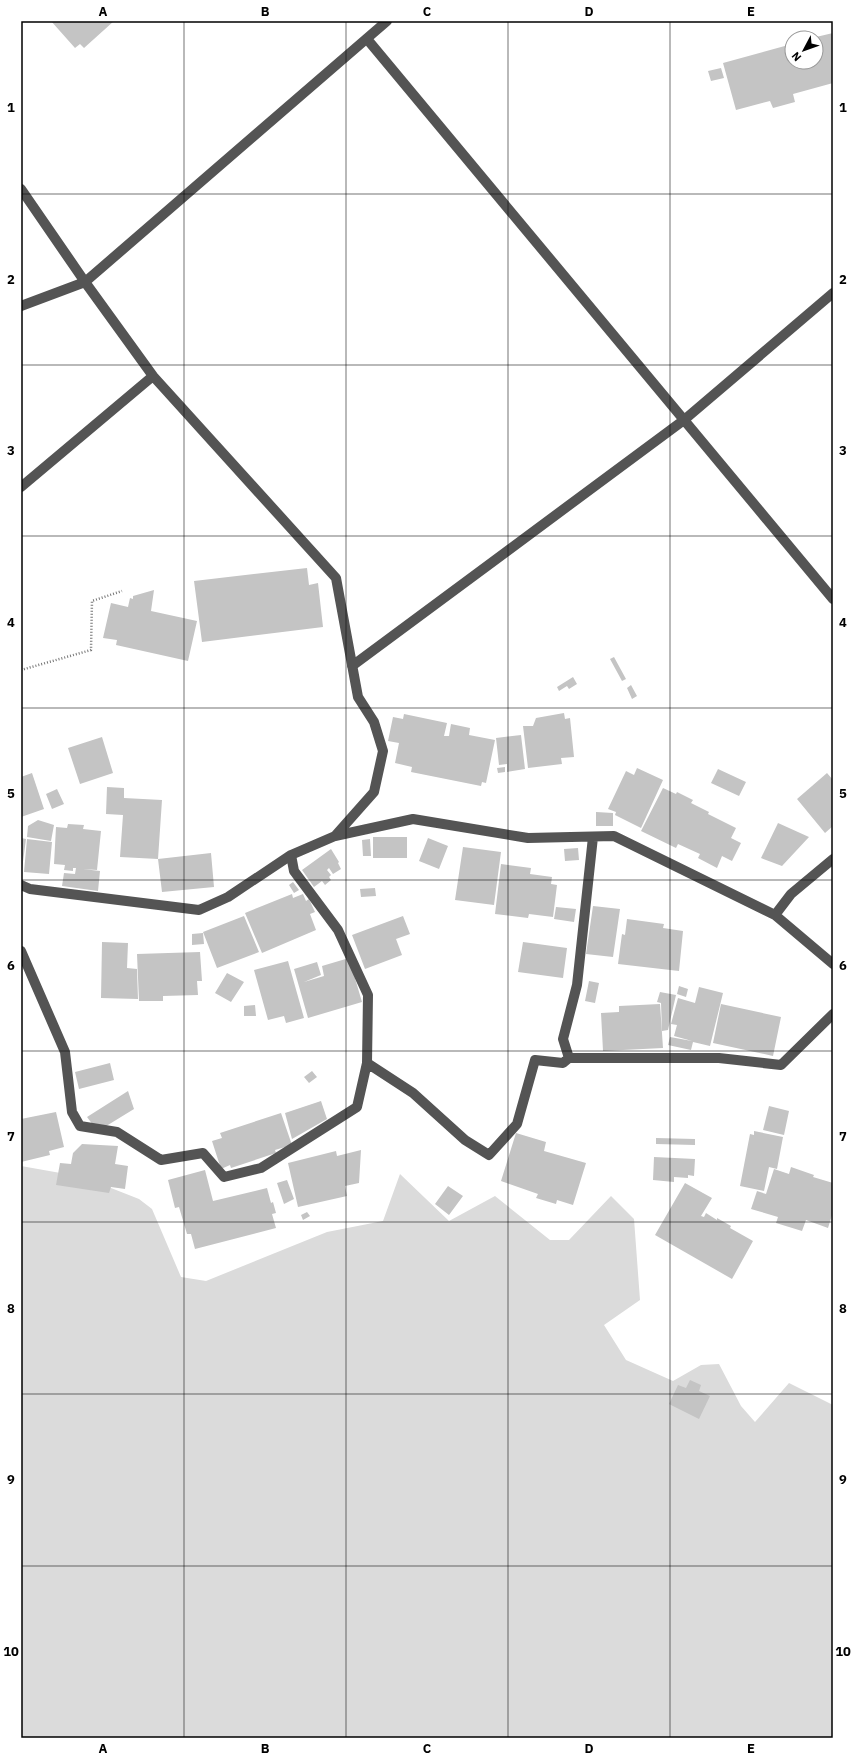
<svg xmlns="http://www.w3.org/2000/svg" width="854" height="1759" font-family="'IBM Plex Sans',sans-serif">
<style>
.green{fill:#dbdbdb}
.building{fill:#c4c4c4}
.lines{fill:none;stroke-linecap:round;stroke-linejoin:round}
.path{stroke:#767676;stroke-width:2.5;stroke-dasharray:1 2;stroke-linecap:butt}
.minor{stroke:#545454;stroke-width:10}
.grid{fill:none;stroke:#000;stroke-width:1;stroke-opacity:0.55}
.neatline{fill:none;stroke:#000;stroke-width:1.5}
.grid-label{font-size:13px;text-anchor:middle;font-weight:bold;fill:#000}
</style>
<rect width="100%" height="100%" fill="#fff"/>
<!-- green -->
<path class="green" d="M 21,1166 L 83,1177 L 139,1199 L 152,1209 L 181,1277 L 206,1281 L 327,1232 L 383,1221 L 400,1174 L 449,1221 L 495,1196 L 550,1240 L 569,1240 L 611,1196 L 634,1219 L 640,1300 L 604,1325 L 626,1360 L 673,1381 L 701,1365 L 719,1364 L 741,1406 L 755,1422 L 789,1383 L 833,1405 L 833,1738 L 21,1738 Z"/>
<!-- building -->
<path class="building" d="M 51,21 L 114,21 L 84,48 L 80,44 L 75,48 Z
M 833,33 L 833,83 L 793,94 L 795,102 L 773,108 L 770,101 L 736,110 L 723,63 L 792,44 L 792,62 L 816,62 L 816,37 Z
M 721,68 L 724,78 L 711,81 L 708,71 Z
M 307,568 L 309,585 L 318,583 L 323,627 L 202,642 L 194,581 Z
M 154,590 L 151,611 L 197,621 L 188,661 L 116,645 L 117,640 L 103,638 L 111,603 L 128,607 L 130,598 L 133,599 L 133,596 Z
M 614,657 L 626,679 L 622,681 L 610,659 Z
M 573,677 L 577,684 L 569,689 L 567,686 L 559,691 L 557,687 Z
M 631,685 L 637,696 L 632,699 L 627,688 Z
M 564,713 L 565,719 L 570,718 L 574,757 L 561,758 L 562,764 L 528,768 L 523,726 L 533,726 L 536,718 Z
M 404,714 L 447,723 L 444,736 L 449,736 L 451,724 L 470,728 L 469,735 L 495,740 L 486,783 L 482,782 L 481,786 L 411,772 L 412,767 L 395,763 L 399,743 L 388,741 L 393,717 L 403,719 Z
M 521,735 L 525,769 L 507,772 L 507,764 L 499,765 L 496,738 Z
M 102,737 L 113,773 L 80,784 L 68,748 Z
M 505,767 L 505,772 L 498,773 L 497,768 Z
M 637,768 L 663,780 L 641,828 L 615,815 L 616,812 L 608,809 L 626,771 L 634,775 Z
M 718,769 L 746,782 L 739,796 L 711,783 Z
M 32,773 L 44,809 L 21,817 L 21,777 Z
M 827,773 L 833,780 L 833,826 L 825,833 L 797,799 Z
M 107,787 L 124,788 L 124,798 L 162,800 L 158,859 L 120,857 L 123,815 L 106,814 Z
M 663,788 L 676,794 L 677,792 L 693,800 L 691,803 L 709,812 L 708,814 L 736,828 L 731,838 L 741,843 L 732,861 L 722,856 L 717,868 L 698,858 L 700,854 L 678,844 L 676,848 L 641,831 Z
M 57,789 L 64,804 L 52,809 L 46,794 Z
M 596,812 L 613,813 L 613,826 L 596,826 Z
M 38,820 L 54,825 L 51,841 L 27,837 L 28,826 Z
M 778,823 L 809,837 L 782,866 L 761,858 Z
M 68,824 L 84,825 L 83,829 L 101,831 L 97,870 L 83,869 L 100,871 L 98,891 L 62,886 L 64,873 L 75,874 L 76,868 L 73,868 L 73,871 L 64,870 L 65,865 L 54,864 L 56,827 L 67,828 Z
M 373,837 L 407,837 L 407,858 L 373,858 Z
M 21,838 L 26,839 L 22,869 L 21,868 Z
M 428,838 L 448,846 L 439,869 L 419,861 Z
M 27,839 L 52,842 L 49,874 L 24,872 Z
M 370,839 L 371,856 L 363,856 L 362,840 Z
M 463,847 L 501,852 L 494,905 L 455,900 Z
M 578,848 L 579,860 L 565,861 L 564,849 Z
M 331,849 L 339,862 L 338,863 L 341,869 L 333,874 L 329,868 L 327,870 L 331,875 L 329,877 L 331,880 L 325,885 L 322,881 L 314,887 L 302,870 Z
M 211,853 L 214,887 L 162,892 L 158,859 Z
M 501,864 L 531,868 L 530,874 L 552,877 L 551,884 L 557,885 L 553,917 L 529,914 L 528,918 L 495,914 Z
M 293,882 L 299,890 L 294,893 L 289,885 Z
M 375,888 L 376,896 L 361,897 L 360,889 Z
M 292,894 L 293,898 L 303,894 L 306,901 L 309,899 L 315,912 L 310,914 L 316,930 L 262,953 L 245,913 Z
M 593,906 L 620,909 L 613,957 L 586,954 Z
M 556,907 L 576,909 L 574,922 L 554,919 Z
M 244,916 L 259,952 L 217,968 L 203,932 Z
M 403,916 L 410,934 L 396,939 L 402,955 L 365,969 L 352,935 Z
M 627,919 L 664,924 L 663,928 L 683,931 L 679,971 L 618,964 L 622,934 L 625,935 Z
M 203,933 L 204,944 L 192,945 L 192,934 Z
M 102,942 L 128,943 L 127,968 L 137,969 L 138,999 L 101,998 Z
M 523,942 L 567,948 L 563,978 L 518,972 Z
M 200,952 L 202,981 L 197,981 L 198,995 L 163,996 L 163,1001 L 139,1001 L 137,954 Z
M 349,958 L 362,1002 L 308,1018 L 294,969 L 317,962 L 321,975 L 304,982 L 324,976 L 322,966 Z
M 288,961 L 304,1018 L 286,1023 L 284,1016 L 268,1020 L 254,970 Z
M 227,973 L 244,982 L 231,1002 L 215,993 Z
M 589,981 L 599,983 L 595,1003 L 585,1001 Z
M 679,986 L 688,989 L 686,997 L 677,994 Z
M 699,987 L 723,993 L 710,1046 L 693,1042 L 691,1050 L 668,1045 L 670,1037 L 692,1041 L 674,1036 L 677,1025 L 671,1024 L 678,998 L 695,1003 Z
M 660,992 L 676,995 L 668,1030 L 662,1031 L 661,1003 L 657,1002 Z
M 660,1004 L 663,1048 L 603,1051 L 601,1013 L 619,1012 L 619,1006 Z
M 721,1004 L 781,1017 L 773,1056 L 713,1043 Z
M 255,1005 L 256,1016 L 244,1016 L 244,1006 Z
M 110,1063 L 114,1080 L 79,1089 L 75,1072 Z
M 312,1071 L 317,1077 L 309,1083 L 304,1077 Z
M 128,1091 L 134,1109 L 103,1128 L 93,1125 L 87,1117 Z
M 321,1101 L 327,1119 L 292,1139 L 285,1113 Z
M 769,1106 L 789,1111 L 784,1135 L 763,1130 Z
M 56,1112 L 64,1147 L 49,1151 L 50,1155 L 21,1162 L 21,1119 Z
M 281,1113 L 292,1145 L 275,1150 L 276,1153 L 231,1168 L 230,1165 L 221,1169 L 212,1141 L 222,1138 L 220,1133 Z
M 754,1131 L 783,1137 L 777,1169 L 769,1167 L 764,1191 L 740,1186 L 750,1134 L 754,1135 Z
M 516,1133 L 546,1142 L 544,1151 L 586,1163 L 573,1205 L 557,1200 L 556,1204 L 536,1198 L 538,1194 L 501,1181 Z
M 656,1138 L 695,1139 L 695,1145 L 656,1144 Z
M 82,1144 L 118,1146 L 115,1164 L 128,1166 L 125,1189 L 111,1187 L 109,1193 L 56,1185 L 60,1163 L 71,1164 L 73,1153 Z
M 361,1150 L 359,1183 L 345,1186 L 347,1196 L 298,1207 L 288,1163 L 336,1151 L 337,1156 Z
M 654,1157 L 695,1159 L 694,1176 L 688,1175 L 688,1178 L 674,1177 L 674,1182 L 653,1180 Z
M 791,1167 L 814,1175 L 813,1177 L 833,1183 L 833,1212 L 828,1228 L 806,1220 L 802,1231 L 776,1223 L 778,1217 L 751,1209 L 757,1191 L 766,1194 L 774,1169 L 789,1174 Z
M 205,1170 L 213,1201 L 267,1188 L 271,1203 L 273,1202 L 276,1213 L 272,1214 L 276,1228 L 195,1249 L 191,1234 L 187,1234 L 179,1207 L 175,1208 L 168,1180 Z
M 287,1180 L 294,1199 L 284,1204 L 277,1183 Z
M 685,1183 L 712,1198 L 701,1216 L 704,1217 L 706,1213 L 717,1220 L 717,1218 L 731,1226 L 730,1228 L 753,1241 L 732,1279 L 655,1235 Z
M 448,1186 L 463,1196 L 449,1215 L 435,1204 Z
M 307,1212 L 310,1216 L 303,1220 L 301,1215 Z
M 690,1380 L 701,1385 L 699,1391 L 710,1396 L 699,1419 L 669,1404 L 678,1385 L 686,1388 Z"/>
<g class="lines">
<!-- path -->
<path class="path" d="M 21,670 L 91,650 L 92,601 L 122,591"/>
<!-- minor -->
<path class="minor" d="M 367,39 L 833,599
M 21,189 L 85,282 L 153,376 L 336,578 L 358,697 L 374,722 L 383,751 L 374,792 L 335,836
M 21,306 L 85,282 L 387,21
M 21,487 L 153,376
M 352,666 L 684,420 L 833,293
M 593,837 L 577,985 L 563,1039 L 569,1058 L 719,1058 L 781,1065 L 833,1014
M 21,885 L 30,889 L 199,910 L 228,897 L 291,855 L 335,836 L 413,819 L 528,838 L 614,836 L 775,915 L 833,964
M 775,915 L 791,894 L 833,859
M 21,951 L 65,1052 L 72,1112 L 80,1126 L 117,1132 L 161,1160 L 203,1153 L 224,1177 L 261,1168 L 357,1107 L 367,1063 L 368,995 L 338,930 L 294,871 L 291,855
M 367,1063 L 413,1093 L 465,1140 L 489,1155 L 517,1124 L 535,1060 L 563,1063 L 569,1058"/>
</g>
<!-- grid -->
<path class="grid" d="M 184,21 L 184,1738M 346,21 L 346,1738M 508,21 L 508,1738M 670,21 L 670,1738M 21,194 L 833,194M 21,365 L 833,365M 21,536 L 833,536M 21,708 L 833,708M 21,880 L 833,880M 21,1051 L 833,1051M 21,1222 L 833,1222M 21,1394 L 833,1394M 21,1566 L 833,1566"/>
<!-- border -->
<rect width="854" height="1759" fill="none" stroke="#ffffff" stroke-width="44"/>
<!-- north arrow -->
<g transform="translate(804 50) rotate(229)"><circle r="19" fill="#ffffff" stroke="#999999"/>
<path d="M0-3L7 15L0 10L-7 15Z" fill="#000000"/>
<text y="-6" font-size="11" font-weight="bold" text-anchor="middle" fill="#000000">N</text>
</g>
<rect x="22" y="22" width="810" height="1715" class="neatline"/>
<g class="grid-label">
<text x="103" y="16">A</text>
<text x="265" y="16">B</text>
<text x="427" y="16">C</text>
<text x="589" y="16">D</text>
<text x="751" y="16">E</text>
<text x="11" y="112">1</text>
<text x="843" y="112">1</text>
<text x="11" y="284">2</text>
<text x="843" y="284">2</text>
<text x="11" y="455">3</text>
<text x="843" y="455">3</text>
<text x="11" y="627">4</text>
<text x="843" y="627">4</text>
<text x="11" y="798">5</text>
<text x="843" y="798">5</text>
<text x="11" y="970">6</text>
<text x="843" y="970">6</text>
<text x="11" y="1141">7</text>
<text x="843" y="1141">7</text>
<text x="11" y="1313">8</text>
<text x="843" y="1313">8</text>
<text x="11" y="1484">9</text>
<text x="843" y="1484">9</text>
<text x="11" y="1656">10</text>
<text x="843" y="1656">10</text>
<text x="103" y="1753">A</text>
<text x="265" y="1753">B</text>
<text x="427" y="1753">C</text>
<text x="589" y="1753">D</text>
<text x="751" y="1753">E</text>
</g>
</svg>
